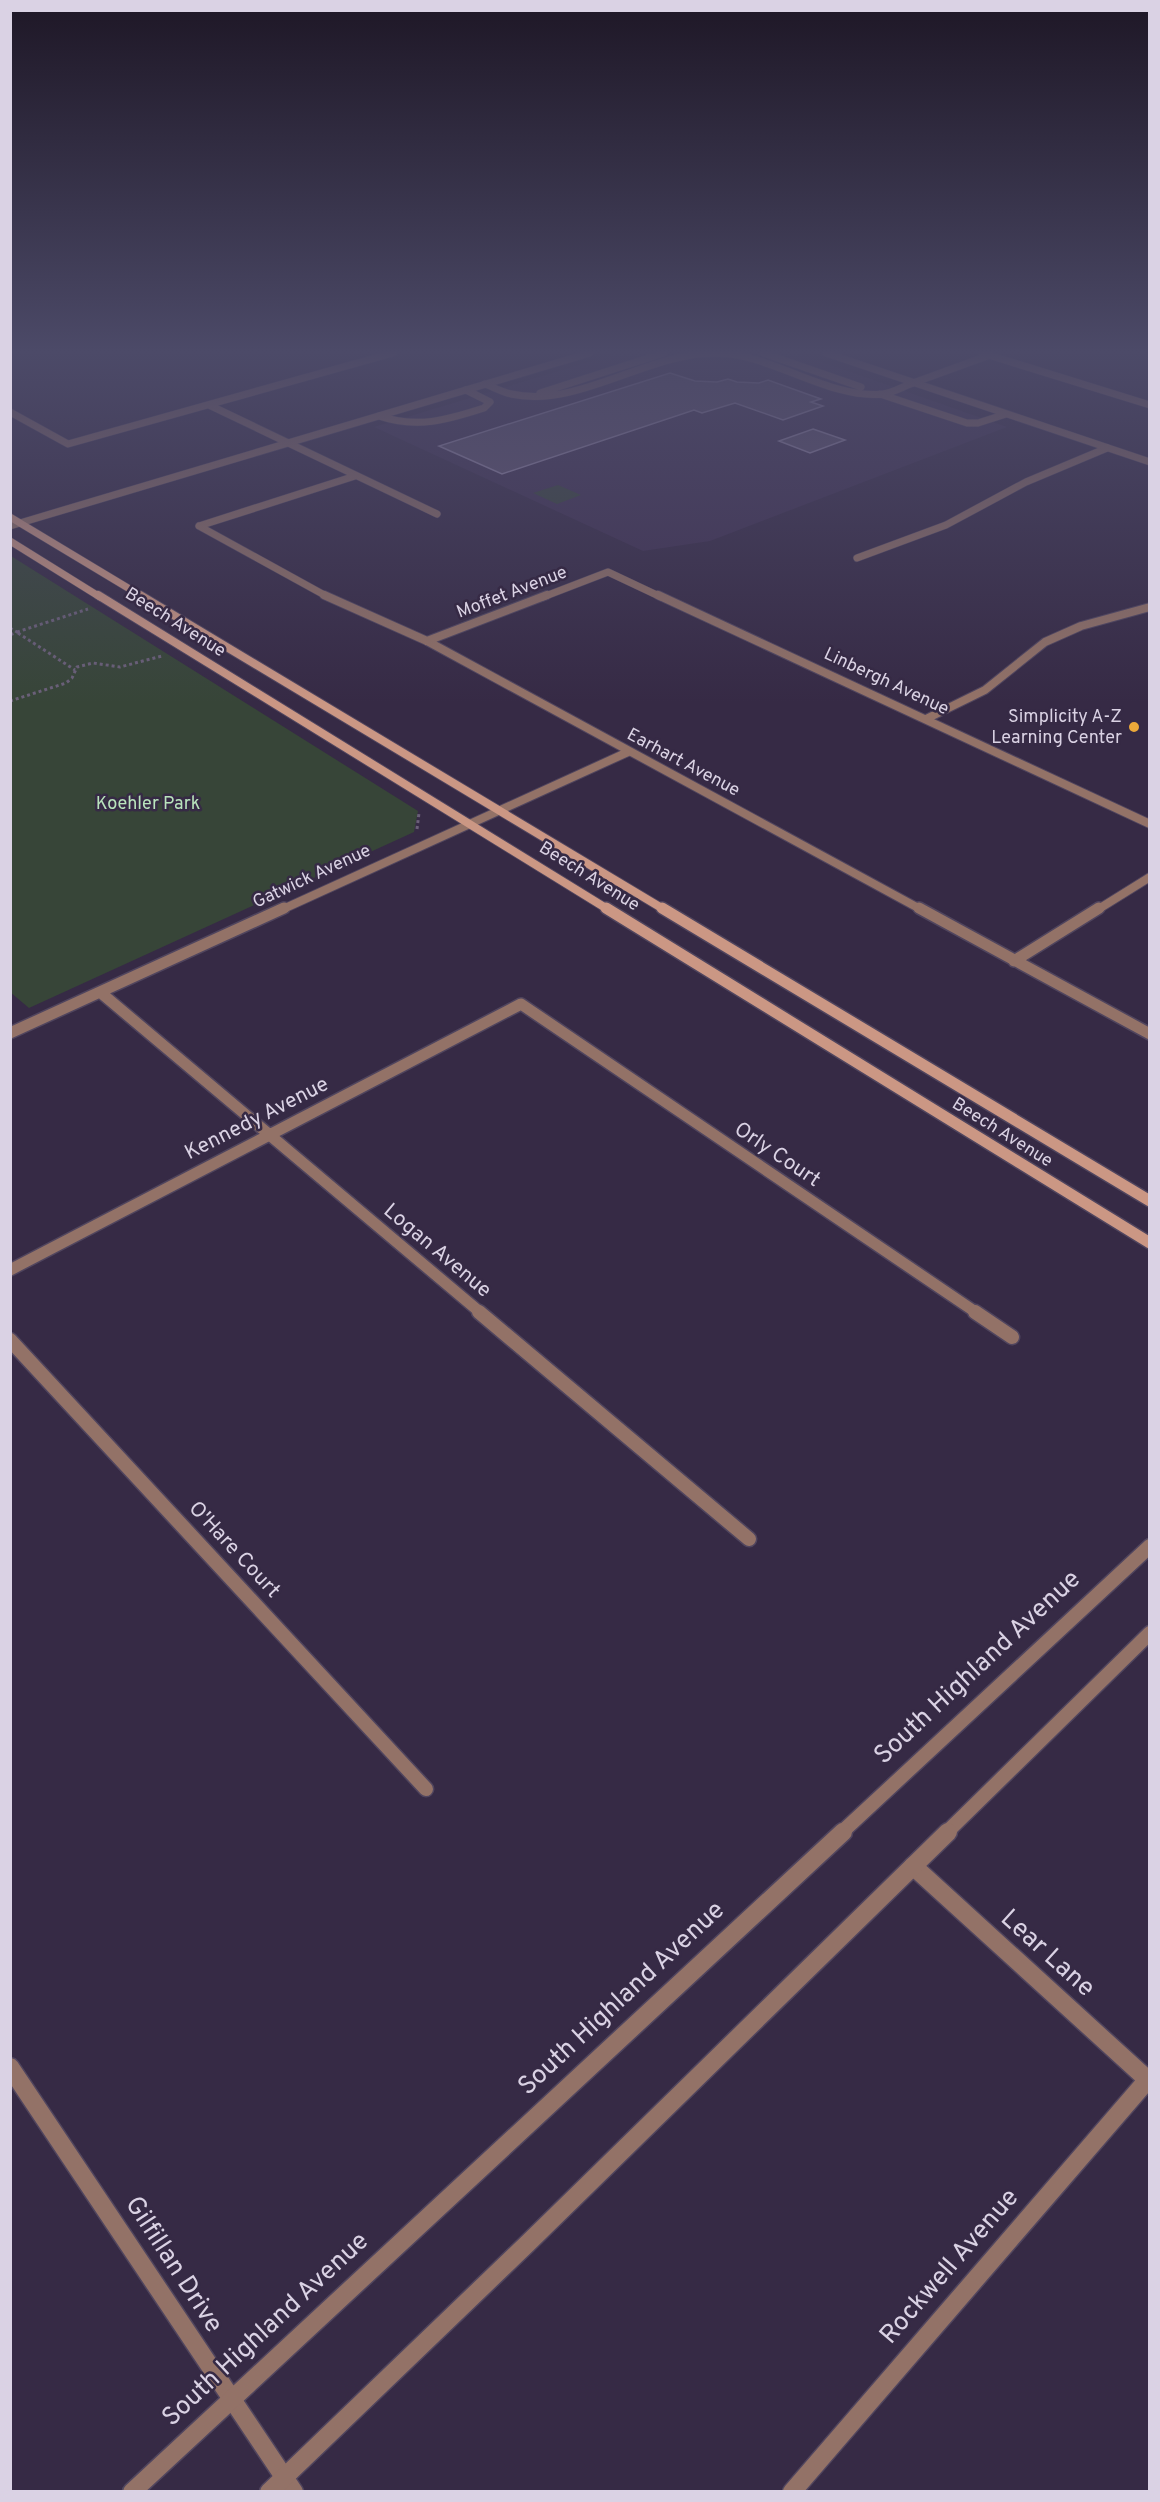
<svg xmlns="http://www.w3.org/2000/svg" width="1160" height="2502" font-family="Overpass,sans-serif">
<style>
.built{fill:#403152}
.green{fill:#374538}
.building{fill:#625572;stroke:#a395b6;stroke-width:1.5}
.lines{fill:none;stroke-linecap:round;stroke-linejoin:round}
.service-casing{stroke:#50455e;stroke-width:8}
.minor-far4-casing{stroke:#50455e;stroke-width:8}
.minor-far3-casing{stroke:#50455e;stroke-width:10}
.minor-far2-casing{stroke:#50455e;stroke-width:14}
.minor-far1-casing{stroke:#50455e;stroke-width:17}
.minor-casing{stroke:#50455e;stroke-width:21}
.tertiary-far2-casing{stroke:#50455e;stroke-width:8}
.tertiary-far1-casing{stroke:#50455e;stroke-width:17}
.tertiary-casing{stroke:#50455e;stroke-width:21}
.secondary-far2-casing{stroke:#50455e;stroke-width:8}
.secondary-far1-casing{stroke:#50455e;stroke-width:10}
.secondary-casing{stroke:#50455e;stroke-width:14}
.path{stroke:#6b6079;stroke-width:3;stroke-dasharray:3 3;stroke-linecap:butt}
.service{stroke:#937267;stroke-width:7}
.minor-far4{stroke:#937267;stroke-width:7}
.minor-far3{stroke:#937267;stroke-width:8}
.minor-far2{stroke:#937267;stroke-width:11}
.minor-far1{stroke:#937267;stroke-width:14}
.minor{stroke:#937267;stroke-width:18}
.tertiary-far2{stroke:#937267;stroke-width:7}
.tertiary-far1{stroke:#937267;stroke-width:14}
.tertiary{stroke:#937267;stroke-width:18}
.secondary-far2{stroke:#cb9784;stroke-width:7}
.secondary-far1{stroke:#cb9784;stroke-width:8}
.secondary{stroke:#cb9784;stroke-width:11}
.poi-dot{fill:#eca93a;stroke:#362a45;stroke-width:2}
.labels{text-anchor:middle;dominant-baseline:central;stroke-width:5;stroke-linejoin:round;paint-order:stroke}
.far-street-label{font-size:18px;fill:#dad2e4;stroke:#362a45}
.far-poi-label{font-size:18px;fill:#dad2e4;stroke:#362a45;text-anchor:end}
.far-park-label{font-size:18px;fill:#b9e4bc;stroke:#362a45}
.street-label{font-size:21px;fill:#dad2e4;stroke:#362a45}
.near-street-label{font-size:26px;fill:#dad2e4;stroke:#362a45}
</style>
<rect width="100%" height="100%" fill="#362a45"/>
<!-- built -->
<path class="built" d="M 618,353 L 797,353 L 1007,427 L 710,541 L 643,551 L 374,427 Z"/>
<!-- green -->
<path class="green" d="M 558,485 L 581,495 L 557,504 L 533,493 Z
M 11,556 L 418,811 L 414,832 L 29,1008 L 10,992 Z"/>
<!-- building -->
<path class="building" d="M 670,373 L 695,381 L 717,382 L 728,379 L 737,382 L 759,383 L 768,380 L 821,399 L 811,402 L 823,406 L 783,420 L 735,403 L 702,413 L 694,410 L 502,474 L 439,446 Z
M 813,429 L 845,440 L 810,453 L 779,441 Z"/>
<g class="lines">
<defs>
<path id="service" d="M 763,353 L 861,387
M 485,384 C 493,387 502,392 511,394 C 580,409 650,350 720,353 C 772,355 832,400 883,394 C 893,393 904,386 913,383
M 540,393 L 664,353
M 880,394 L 967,423 L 978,423 L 1006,414
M 379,416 C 417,429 447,420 484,408 L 490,402 L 466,390"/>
<path id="minor-far4" d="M 982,353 L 1150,405
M 913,383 L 990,355
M 209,405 L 437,514
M 10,412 L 68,444 L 393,353
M 199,526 L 328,597
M 199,526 L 355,476
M 857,558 L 946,525 L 1026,482 L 1107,448
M 543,597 L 608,572 L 661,597"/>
<path id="minor-far3" d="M 324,595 L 427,641 L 922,910
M 658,595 L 1150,824
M 427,641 L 547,595
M 926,719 L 985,690 L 1045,642 L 1081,626 L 1150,607
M 281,910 L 628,752
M 1097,910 L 1150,877"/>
<path id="minor-far2" d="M 919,908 L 1150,1034
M 1014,961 L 1099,908
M 100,992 L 481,1313
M 10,1033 L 284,908
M 10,1270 L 521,1004 L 977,1313"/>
<path id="minor-far1" d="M 479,1312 L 749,1539
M 975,1312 L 1012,1337
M 10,1340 L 426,1789"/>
<path id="minor" d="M 913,1866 L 1148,2080
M 10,2067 L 294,2492
M 792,2492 L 1150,2077"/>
<path id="tertiary-far2" d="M 826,353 L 1150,462
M 10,526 L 590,353"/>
<path id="tertiary-far1" d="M 841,1833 L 1150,1546
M 946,1833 L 1150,1633"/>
<path id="tertiary" d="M 132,2492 L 843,1832
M 269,2492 L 527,2244 L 948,1832"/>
<path id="secondary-far2" d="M 10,517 L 143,597
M 10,541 L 100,597"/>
<path id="secondary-far1" d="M 98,595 L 609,910
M 140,595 L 665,910"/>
<path id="secondary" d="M 606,908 L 1150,1243
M 662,908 L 1150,1201"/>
</defs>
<!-- service casing -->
<use href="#service" class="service-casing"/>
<!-- minor-far4 casing -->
<use href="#minor-far4" class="minor-far4-casing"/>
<!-- minor-far3 casing -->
<use href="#minor-far3" class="minor-far3-casing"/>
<!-- minor-far2 casing -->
<use href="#minor-far2" class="minor-far2-casing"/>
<!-- minor-far1 casing -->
<use href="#minor-far1" class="minor-far1-casing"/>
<!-- minor casing -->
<use href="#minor" class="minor-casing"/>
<!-- tertiary-far2 casing -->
<use href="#tertiary-far2" class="tertiary-far2-casing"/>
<!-- tertiary-far1 casing -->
<use href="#tertiary-far1" class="tertiary-far1-casing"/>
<!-- tertiary casing -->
<use href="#tertiary" class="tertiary-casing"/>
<!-- secondary-far2 casing -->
<use href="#secondary-far2" class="secondary-far2-casing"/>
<!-- secondary-far1 casing -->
<use href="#secondary-far1" class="secondary-far1-casing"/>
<!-- secondary casing -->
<use href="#secondary" class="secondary-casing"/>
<!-- path -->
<path class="path" d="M 10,628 L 17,632 L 10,635
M 17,632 L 88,609
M 18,633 L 75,670
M 10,701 L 66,683 L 72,678 L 77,667 L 93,663 L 120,667 L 162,656
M 417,829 L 419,813"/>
<!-- service -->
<use href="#service" class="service"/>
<!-- minor-far4 -->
<use href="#minor-far4" class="minor-far4"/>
<!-- minor-far3 -->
<use href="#minor-far3" class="minor-far3"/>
<!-- minor-far2 -->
<use href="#minor-far2" class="minor-far2"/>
<!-- minor-far1 -->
<use href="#minor-far1" class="minor-far1"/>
<!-- minor -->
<use href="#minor" class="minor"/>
<!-- tertiary-far2 -->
<use href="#tertiary-far2" class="tertiary-far2"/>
<!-- tertiary-far1 -->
<use href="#tertiary-far1" class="tertiary-far1"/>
<!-- tertiary -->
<use href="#tertiary" class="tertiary"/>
<!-- secondary-far2 -->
<use href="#secondary-far2" class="secondary-far2"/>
<!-- secondary-far1 -->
<use href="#secondary-far1" class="secondary-far1"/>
<!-- secondary -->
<use href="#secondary" class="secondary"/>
</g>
<!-- sky -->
<linearGradient id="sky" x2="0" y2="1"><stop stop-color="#1e1726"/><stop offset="0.5" stop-color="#4c4a68"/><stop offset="1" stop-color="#4c4a68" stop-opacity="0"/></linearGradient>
<rect width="1160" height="703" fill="url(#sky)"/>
<!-- markers -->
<circle class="poi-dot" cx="1134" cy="727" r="6"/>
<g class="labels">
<!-- far-street labels -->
<g class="far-street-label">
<text transform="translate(512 593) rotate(-21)">Moffet Avenue</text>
<text transform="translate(175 623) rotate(32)">Beech Avenue</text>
<text transform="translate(886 682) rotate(25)">Linbergh Avenue</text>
<text transform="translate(683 763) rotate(28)">Earhart Avenue</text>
<text transform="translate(312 877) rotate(-25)">Gatwick Avenue</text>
<text transform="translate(589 877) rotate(32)">Beech Avenue</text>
<text transform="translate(1002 1133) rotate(32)">Beech Avenue</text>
</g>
<!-- far-poi labels -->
<g class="far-poi-label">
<text x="1122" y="717">Simplicity A-Z<tspan x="1122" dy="21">Learning Center</tspan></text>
</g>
<!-- far-park labels -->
<g class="far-park-label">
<text x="148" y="804">Koehler Park</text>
</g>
<!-- street labels -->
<g class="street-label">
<text transform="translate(257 1119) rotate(-27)">Kennedy Avenue</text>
<text transform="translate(777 1155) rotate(34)">Orly Court</text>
<text transform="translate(437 1251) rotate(40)">Logan Avenue</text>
<text transform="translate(234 1550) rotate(47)">O'Hare Court</text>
</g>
<!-- near-street labels -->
<g class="near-street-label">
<text transform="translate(978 1668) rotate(-43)">South Highland Avenue</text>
<text transform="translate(1047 1954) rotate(42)">Lear Lane</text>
<text transform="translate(622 1999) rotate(-43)">South Highland Avenue</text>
<text transform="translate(173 2265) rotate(57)">Gilfillan Drive</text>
<text transform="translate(950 2267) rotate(-49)">Rockwell Avenue</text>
<text transform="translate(266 2330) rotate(-43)">South Highland Avenue</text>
</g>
</g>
<!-- border -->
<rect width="1160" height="2502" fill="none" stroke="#dad2e4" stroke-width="24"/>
</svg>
